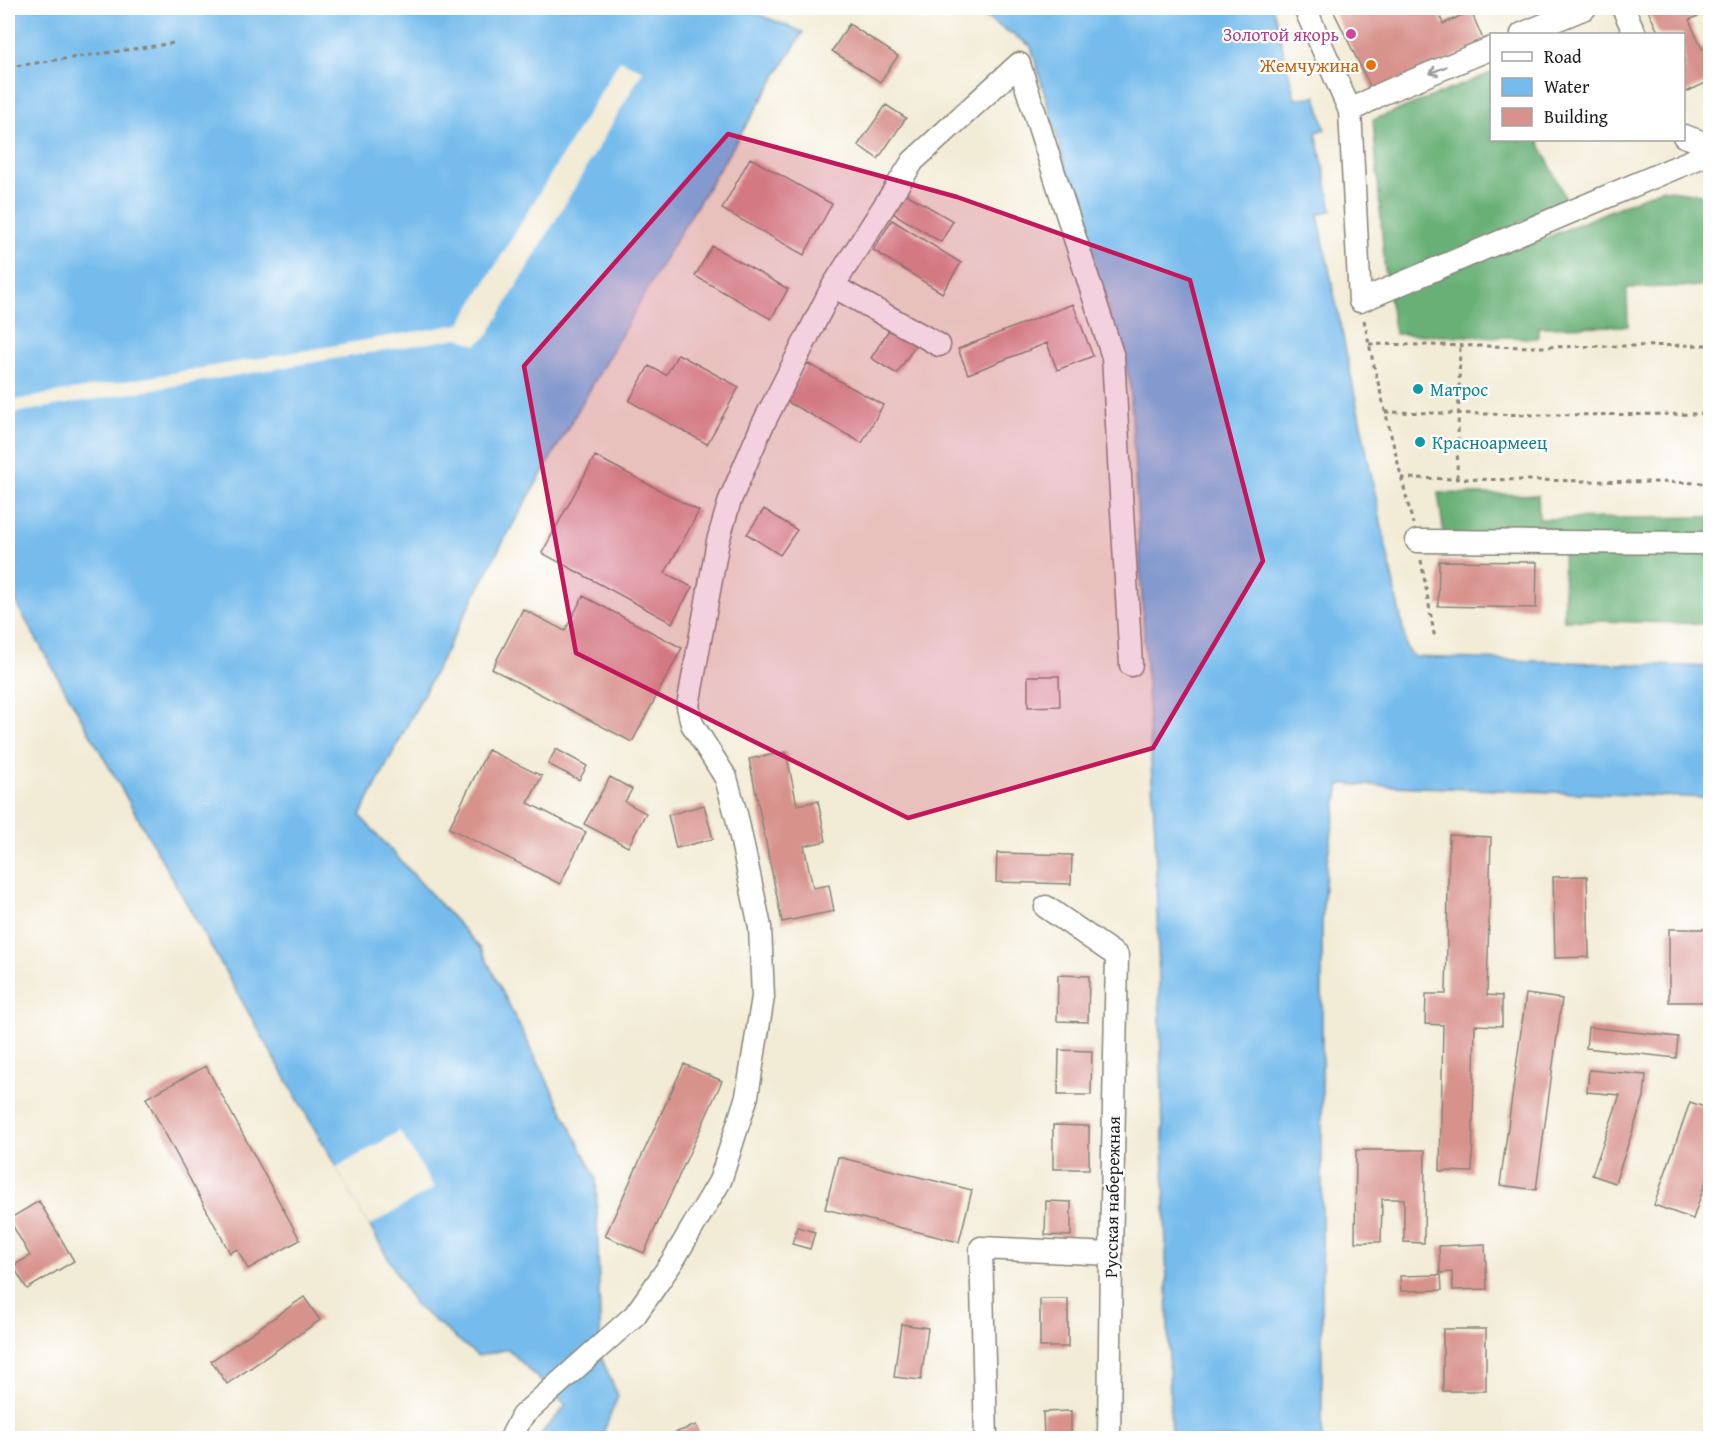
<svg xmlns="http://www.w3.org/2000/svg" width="1718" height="1446" font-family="'Gentium Book Plus',serif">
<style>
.forest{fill:#69b077;stroke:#42664a;stroke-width:1.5}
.water{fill:#75bbec;stroke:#486c84;stroke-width:1.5}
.pier{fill:#f2ebd5}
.building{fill:#d8928c}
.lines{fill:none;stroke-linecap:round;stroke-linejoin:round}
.minor-casing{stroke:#878478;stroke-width:25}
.path{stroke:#878478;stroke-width:3;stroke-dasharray:4.5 4.5;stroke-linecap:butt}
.minor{stroke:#fff;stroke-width:22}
.oneway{stroke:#999}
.marked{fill:#c2185b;fill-opacity:0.2;stroke:#c2185b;stroke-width:4.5;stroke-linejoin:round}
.hotel-dot{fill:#d1479c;stroke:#fff;stroke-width:2}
.food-dot{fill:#e8710a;stroke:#fff;stroke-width:2}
.culture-dot{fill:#0f9aa8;stroke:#fff;stroke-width:2}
.labels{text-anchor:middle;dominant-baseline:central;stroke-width:4.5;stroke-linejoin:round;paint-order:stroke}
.hotel-label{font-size:18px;fill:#b23c85;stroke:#fff;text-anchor:end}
.food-label{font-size:18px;fill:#c56008;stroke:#fff;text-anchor:end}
.culture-label{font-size:18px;fill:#0d838f;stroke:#fff;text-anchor:start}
.street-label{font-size:18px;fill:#1c1c1c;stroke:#fff}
</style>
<rect width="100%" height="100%" fill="#fff"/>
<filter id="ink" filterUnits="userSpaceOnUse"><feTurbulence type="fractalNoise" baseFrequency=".0167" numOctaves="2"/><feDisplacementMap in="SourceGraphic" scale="12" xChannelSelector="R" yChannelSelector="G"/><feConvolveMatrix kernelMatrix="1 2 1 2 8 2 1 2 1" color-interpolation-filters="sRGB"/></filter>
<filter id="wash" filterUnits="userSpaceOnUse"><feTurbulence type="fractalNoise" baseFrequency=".008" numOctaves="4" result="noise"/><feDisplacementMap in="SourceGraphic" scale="24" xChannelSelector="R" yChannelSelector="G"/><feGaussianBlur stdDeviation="1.35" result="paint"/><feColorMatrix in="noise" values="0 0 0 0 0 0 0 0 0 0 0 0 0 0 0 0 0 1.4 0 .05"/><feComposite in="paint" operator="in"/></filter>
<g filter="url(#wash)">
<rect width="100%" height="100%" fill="#f2ebd5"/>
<!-- forest -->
<path class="forest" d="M 1491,73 L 1492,140 L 1538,140 L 1569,205 L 1518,223 L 1527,246 L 1661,189 L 1701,194 L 1710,216 L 1710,286 L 1627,288 L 1628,326 L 1538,327 L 1538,338 L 1395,334 L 1385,271 L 1373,120 Z
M 1438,493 L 1538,495 L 1539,519 L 1710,517 L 1710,624 L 1564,620 L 1563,534 L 1444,535 Z"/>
<!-- water -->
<path class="water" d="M 8,8 L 742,8 L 803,32 L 669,251 L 499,549 L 360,816 L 481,949 L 596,1178 L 601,1357 L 618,1396 L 601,1438 L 537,1438 L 566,1406 L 508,1349 L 478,1356 L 414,1304 L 8,589 Z
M 971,8 L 1273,8 L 1295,99 L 1316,96 L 1325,129 L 1316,132 L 1332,210 L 1318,215 L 1407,649 L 1415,657 L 1710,667 L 1710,798 L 1340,784 L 1327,861 L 1322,920 L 1322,1438 L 1171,1438 L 1155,834 L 1130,382 L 1089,249 L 1031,46 Z"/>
<!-- pier -->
<path class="pier" d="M 620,60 L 643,71 L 488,335 L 476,345 L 458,338 L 8,414 L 8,401 L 460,324 Z
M 400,1131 L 434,1188 L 369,1226 L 336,1168 Z"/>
<g id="blocks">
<!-- building -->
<path class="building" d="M 1332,8 L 1437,8 L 1443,24 L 1471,11 L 1485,44 L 1373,92 Z
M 1647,8 L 1710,8 L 1710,11 L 1689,20 L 1702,49 L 1710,46 L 1710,81 L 1684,93 L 1684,34 L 1659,34 Z
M 849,24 L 898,56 L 880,82 L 832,51 Z
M 886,105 L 906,118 L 878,159 L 858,145 Z
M 750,158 L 832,204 L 804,255 L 722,209 Z
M 903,192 L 953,221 L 941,242 L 891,212 Z
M 892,220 L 961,263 L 942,293 L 873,250 Z
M 712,246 L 788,289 L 771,319 L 695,276 Z
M 1073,304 L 1093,356 L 1057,370 L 1047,343 L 968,374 L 958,349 Z
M 890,328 L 916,344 L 897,374 L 871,358 Z
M 678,354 L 739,387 L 707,444 L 629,401 L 649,366 L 666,375 Z
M 807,363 L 883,405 L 862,443 L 786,401 Z
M 595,456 L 699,511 L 665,573 L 692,587 L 672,623 L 542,553 Z
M 764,509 L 797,530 L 780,555 L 747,534 Z
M 1439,561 L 1537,562 L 1536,608 L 1438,606 Z
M 583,596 L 682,648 L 632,742 L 492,669 L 523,609 L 565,631 Z
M 1028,676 L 1059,676 L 1060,706 L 1028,707 Z
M 556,749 L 587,766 L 579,780 L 548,764 Z
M 488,750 L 542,776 L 528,803 L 586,832 L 560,884 L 449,828 Z
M 786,752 L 797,805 L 818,801 L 826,841 L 804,846 L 813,888 L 829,885 L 834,911 L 782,922 L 749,759 Z
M 610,777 L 632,789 L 625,802 L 646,813 L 628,847 L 584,824 Z
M 704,805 L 713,839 L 676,848 L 668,815 Z
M 1449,835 L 1491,837 L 1487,995 L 1502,996 L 1502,1026 L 1475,1025 L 1472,1172 L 1440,1171 L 1443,1025 L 1425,1024 L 1426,994 L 1446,994 Z
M 997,853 L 1072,855 L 1071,884 L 996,882 Z
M 1587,876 L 1589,957 L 1555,958 L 1553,877 Z
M 1669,929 L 1710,929 L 1710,1002 L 1669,1002 Z
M 1058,975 L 1089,976 L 1088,1022 L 1057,1021 Z
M 1526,994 L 1562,999 L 1536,1190 L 1500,1185 Z
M 1588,1027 L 1678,1037 L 1676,1058 L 1586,1048 Z
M 1059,1050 L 1092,1051 L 1091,1095 L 1058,1095 Z
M 684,1064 L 722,1081 L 644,1253 L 605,1236 Z
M 206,1066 L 300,1240 L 248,1269 L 237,1249 L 230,1253 L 146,1098 Z
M 1589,1070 L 1646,1075 L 1644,1097 L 1615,1183 L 1592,1175 L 1620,1095 L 1587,1092 Z
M 1690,1102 L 1710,1109 L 1710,1169 L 1693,1219 L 1654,1205 Z
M 1053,1125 L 1089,1126 L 1089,1169 L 1053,1169 Z
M 1356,1150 L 1425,1150 L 1424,1243 L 1404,1242 L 1404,1199 L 1382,1199 L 1381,1242 L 1355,1242 Z
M 838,1157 L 972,1190 L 959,1242 L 825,1209 Z
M 39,1201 L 74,1261 L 27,1289 L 13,1266 L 30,1256 L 9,1219 Z
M 1046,1201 L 1071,1202 L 1071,1236 L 1045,1235 Z
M 797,1227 L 815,1232 L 810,1249 L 792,1244 Z
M 1485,1244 L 1487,1289 L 1453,1290 L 1452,1272 L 1440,1273 L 1439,1246 Z
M 1441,1275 L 1442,1290 L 1401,1291 L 1400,1276 Z
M 304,1297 L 320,1320 L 227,1384 L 211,1361 Z
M 1040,1299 L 1068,1299 L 1068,1347 L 1040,1347 Z
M 901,1324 L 928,1328 L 921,1380 L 894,1377 Z
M 1443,1329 L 1486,1329 L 1486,1391 L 1443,1391 Z
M 1071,1411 L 1071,1438 L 1044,1438 L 1043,1412 Z
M 696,1425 L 701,1438 L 670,1438 L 669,1435 Z"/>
</g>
</g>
<g filter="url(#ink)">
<use href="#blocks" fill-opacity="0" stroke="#878478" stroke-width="1.5"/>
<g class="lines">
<defs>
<path id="minor" d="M 1305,8 L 1350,111 L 1360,301 L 1710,153
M 1623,8 L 1635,34
M 1522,34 L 1585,8
M 1350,111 L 1381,94 L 1492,48
M 1684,136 L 1710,145
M 833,286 L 913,161 L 1019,64 L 1113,357 L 1131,665
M 1417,541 L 1710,543
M 1046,907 L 1117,956 L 1111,1254 L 1109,1438
M 511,1438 L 522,1416 L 635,1315 L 654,1288 L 672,1262 L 720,1181 L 747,1096 L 763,997 L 760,927 L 737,818 L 726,778 L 692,724 L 688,706 L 718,541 L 730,500 L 762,426 L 833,286 L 939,345
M 986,1438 L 981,1248 L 1111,1254"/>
</defs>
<!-- minor casing -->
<use href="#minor" class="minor-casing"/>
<!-- path -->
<path class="path" d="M 8,67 L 175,43
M 1364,320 L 1373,362 L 1413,524
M 1369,344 L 1538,347 L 1710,345
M 1385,412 L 1538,415 L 1710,414
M 1401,478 L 1710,483
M 1457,478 L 1460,345
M 1421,560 L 1435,639"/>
<!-- minor -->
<use href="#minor" class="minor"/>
</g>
<!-- one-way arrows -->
<defs><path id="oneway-shaft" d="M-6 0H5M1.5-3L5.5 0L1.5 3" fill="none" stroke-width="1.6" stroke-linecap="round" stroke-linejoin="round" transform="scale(1.5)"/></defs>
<use class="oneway" href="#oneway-shaft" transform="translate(1438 70) rotate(157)"/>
</g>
<!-- marked area -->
<path class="marked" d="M 728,134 L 957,197 L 1190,280 L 1263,561 L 1153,748 L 908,818 L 576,653 L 524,366 Z"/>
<!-- markers -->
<circle class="hotel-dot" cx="1351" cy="34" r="6"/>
<circle class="food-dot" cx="1371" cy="65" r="6"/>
<g class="culture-dot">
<circle cx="1418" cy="389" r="6"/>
<circle cx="1420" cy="442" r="6"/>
</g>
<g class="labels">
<!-- hotel labels -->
<g class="hotel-label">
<text x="1339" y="34">Золотой якорь</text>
</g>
<!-- food labels -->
<g class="food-label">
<text x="1359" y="65">Жемчужина</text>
</g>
<!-- culture labels -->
<g class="culture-label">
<text x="1430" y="389">Матрос</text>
<text x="1432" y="442">Красноармеец</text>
</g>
<!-- street labels -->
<g class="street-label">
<text transform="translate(1112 1197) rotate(-89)">Русская набережная</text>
</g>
</g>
<!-- margin -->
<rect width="1718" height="1446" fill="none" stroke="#fff" stroke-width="30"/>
<!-- legend -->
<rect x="1490" y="33" width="195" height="108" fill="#ffffff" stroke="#a4a4a4" stroke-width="1.5"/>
<rect x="1502" y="52" width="30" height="9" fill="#ffffff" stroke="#a4a4a4" stroke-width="1.5"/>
<text x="1544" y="63" font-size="18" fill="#1c1c1c">Road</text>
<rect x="1502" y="78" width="30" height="18" fill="#75bbec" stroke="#a4a4a4" stroke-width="1.5"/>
<text x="1544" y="93" font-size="18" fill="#1c1c1c">Water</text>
<rect x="1502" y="108" width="30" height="18" fill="#d8928c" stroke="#a4a4a4" stroke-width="1.5"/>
<text x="1544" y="123" font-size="18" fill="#1c1c1c">Building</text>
</svg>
